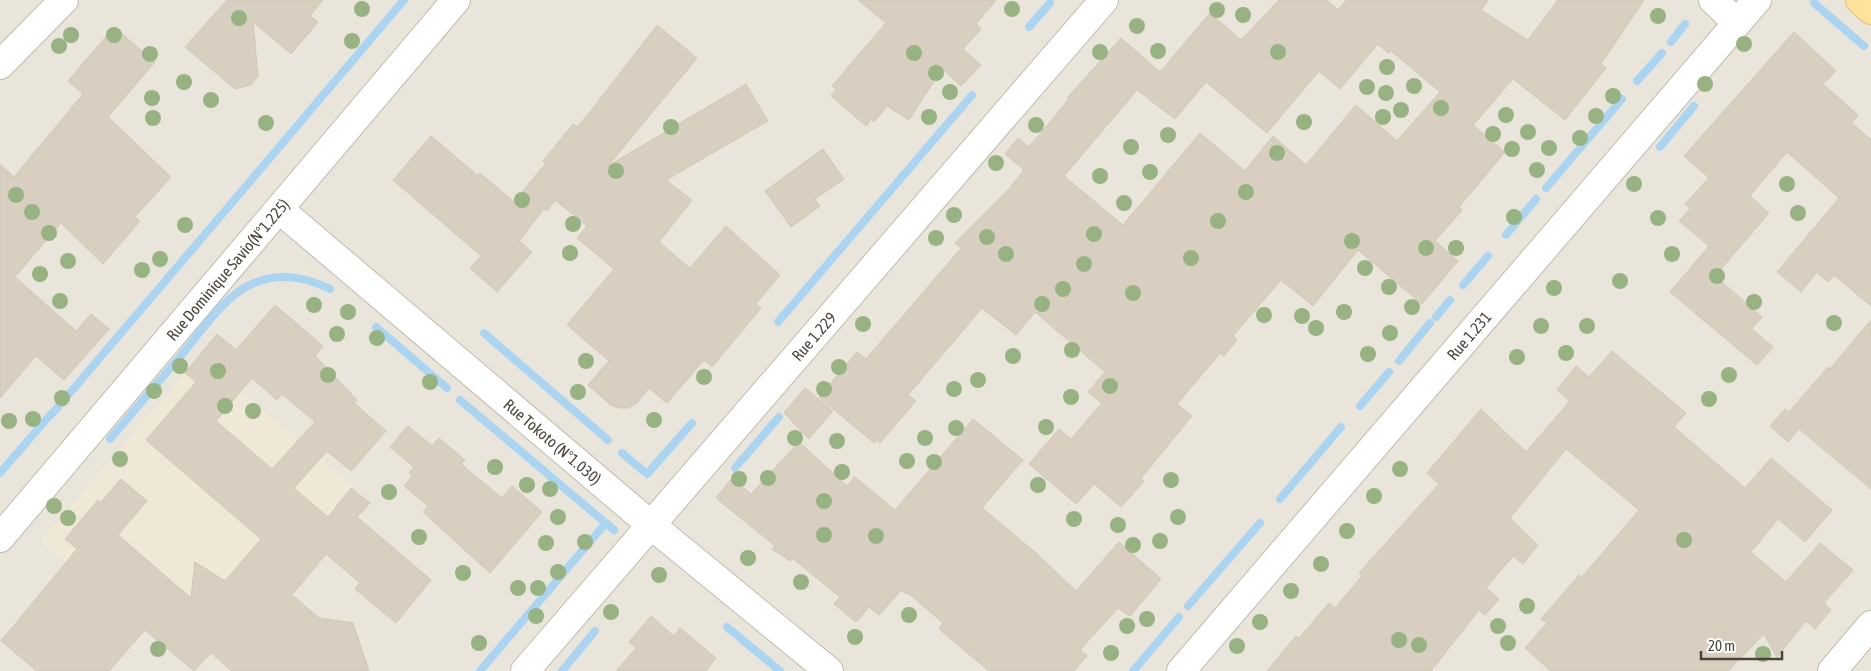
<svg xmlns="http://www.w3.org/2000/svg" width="1871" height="671" font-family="'Asap Condensed',sans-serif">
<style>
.residential{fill:#eae5da}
.education{fill:#efe8d6}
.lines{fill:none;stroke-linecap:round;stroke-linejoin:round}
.stream{stroke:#a9d4f2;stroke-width:8}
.building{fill:#d8cfc1;stroke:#d3c7b4;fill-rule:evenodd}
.minor-casing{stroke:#c2bbae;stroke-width:30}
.major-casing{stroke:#e6c16a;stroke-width:30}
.minor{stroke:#fff;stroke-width:28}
.major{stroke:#ffe39c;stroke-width:28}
.tree{fill:#97b381}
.labels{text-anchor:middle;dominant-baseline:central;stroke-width:4;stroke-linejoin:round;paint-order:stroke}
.street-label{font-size:16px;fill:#4b4439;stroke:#fff}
</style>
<rect width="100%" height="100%" fill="#f6f3ec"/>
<!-- residential -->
<path class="residential" d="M 0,0 L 1871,0 L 1871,671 L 0,671 Z"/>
<!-- education -->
<path class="education" d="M 185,373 L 230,382 L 353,486 L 325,522 L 196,671 L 41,541 Z"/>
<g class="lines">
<!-- stream -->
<path class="stream" d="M 1814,3 L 1864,46
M 1029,27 L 1050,3
M 1671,42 L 1685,24
M 1637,81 L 1662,53
M 1660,147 L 1694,106
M 1546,188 L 1622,99
M 224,212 L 404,0
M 1506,235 L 1536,199
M 1463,285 L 1488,256
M 1436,317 L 1450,300
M 778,322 L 972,95
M 376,327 L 447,388
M 484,333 L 608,440
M 1399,361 L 1430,323
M 460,400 L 614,530
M 1360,406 L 1389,372
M 52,414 L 224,212
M 110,439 C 135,410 159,381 184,352 C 202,330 227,293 254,283 C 280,272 306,277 330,289
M 622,453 L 647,474 L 692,423
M 735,468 L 779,417
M 0,473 L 51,414
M 1280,499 L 1341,427
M 1188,606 L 1260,523
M 727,627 L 780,671
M 480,671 L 605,524
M 562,671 L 595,631
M 1133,671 L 1179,617"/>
</g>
<!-- building -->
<path class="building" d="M 227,0 L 323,0 L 310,16 L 318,22 L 291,54 L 253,22 L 258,76 L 251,85 L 235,89 L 185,47 Z
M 858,0 L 996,0 L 976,24 L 981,29 L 963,49 L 981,65 L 961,86 L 942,69 L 909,120 L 887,106 L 874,122 L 871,119 L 866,126 L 831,96 L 836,89 L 832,86 L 886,23 Z
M 1279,0 L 1327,0 L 1338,10 L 1346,0 L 1488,0 L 1481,10 L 1528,40 L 1558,0 L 1644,0 L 1601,64 L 1606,68 L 1565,120 L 1513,79 L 1473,125 L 1505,152 L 1459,207 L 1462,210 L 1435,241 L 1458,261 L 1422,304 L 1358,250 L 1313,306 L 1281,280 L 1233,336 L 1237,340 L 1224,356 L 1220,353 L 1177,404 L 1192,416 L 1141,478 L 1144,481 L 1121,507 L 1094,484 L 1076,504 L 1029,464 L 1059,429 L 1071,439 L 1102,403 L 1088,392 L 1105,372 L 1035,312 L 1016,335 L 982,308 L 908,395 L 916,401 L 880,443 L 877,440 L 874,443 L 819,397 L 857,352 L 866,359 L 961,248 L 955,243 L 1008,190 L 1024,170 L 1005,154 L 1018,138 L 1029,147 L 1069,99 L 1067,98 L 1121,38 L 1160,72 L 1210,13 L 1241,40 ZM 1378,44 L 1388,53 L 1391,51 L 1440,92 L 1397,141 L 1356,105 L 1306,165 L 1273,136 L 1245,171 L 1200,133 L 1123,225 L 1064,176 L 1137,90 L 1175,119 L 1206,82 L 1267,133 L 1319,71 L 1340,89 Z
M 657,25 L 697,58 L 608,166 L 746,84 L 768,121 L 666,180 L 692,200 L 659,242 L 690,268 L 726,226 L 780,275 L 756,304 L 761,308 L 712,367 L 704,360 L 667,403 L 649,388 L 637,403 L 628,408 L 620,408 L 612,406 L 588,385 L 609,361 L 567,325 L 614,269 L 577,238 L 587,226 L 555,200 L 547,211 L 544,209 L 519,241 L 532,252 L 497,292 L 470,268 L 481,256 L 393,180 L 431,136 L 478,176 L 480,173 L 514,202 L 546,163 L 543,161 L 573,124 L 577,127 L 590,112 Z
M 114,27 L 155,62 L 108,117 L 171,177 L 135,217 L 140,221 L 103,264 L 61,223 L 15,277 L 76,331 L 91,314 L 109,329 L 64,380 L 36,356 L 0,398 L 0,164 L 14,177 L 83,94 L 68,81 Z
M 1794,32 L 1836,71 L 1823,84 L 1858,115 L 1852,123 L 1871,140 L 1871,306 L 1834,275 L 1828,282 L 1817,272 L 1801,292 L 1777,272 L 1839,198 L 1787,152 L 1750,196 L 1769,213 L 1715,276 L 1762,317 L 1752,329 L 1773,347 L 1757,365 L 1670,292 L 1709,246 L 1679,221 L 1690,209 L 1685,204 L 1709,178 L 1684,156 Z
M 823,149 L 844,179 L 815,199 L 820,206 L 791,227 L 765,191 Z
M 275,305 L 323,346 L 315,356 L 357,400 L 354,403 L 386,431 L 351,471 L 327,451 L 294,488 L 328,517 L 351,488 L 370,503 L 357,517 L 431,580 L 396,623 L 355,589 L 360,583 L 326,554 L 292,595 L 319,618 L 353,623 L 369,671 L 232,671 L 211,653 L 194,671 L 145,630 L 109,671 L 37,671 L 1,641 L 77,549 L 65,539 L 98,500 L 100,503 L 121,479 L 147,501 L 118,535 L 191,598 L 195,562 L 225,581 L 261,539 L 146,440 L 196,382 L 185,373 L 217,334 L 236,350 ZM 252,378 L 277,400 L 282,394 L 315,422 L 272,469 L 216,421 Z
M 1871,320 L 1871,489 L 1799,429 L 1788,442 L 1770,426 L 1785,409 L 1789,412 L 1828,367 L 1830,369 Z
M 1612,351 L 1686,413 L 1674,427 L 1745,488 L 1771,458 L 1832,510 L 1805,542 L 1778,519 L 1751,552 L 1786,582 L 1820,543 L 1853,570 L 1824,603 L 1831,610 L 1815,629 L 1806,621 L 1777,657 L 1764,634 L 1728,671 L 1551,671 L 1525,648 L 1547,623 L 1541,619 L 1579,575 L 1582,577 L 1639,510 L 1566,449 L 1510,518 L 1538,545 L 1523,564 L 1513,556 L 1486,588 L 1499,599 L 1485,615 L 1479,610 L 1431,671 L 1267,671 L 1296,636 L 1299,638 L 1329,603 L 1335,608 L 1362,576 L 1359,573 L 1439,484 L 1427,473 L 1481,409 L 1526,452 L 1570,401 L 1557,390 L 1576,366 L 1589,377 Z
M 805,388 L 833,411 L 809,439 L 784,413 Z
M 973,419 L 1023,460 L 982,508 L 1035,552 L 1076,591 L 1119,542 L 1161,579 L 1130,616 L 1118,608 L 1080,650 L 1087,656 L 1074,671 L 989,671 L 939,629 L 943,623 L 908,593 L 907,594 L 901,590 L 879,615 L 869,607 L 856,622 L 834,604 L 840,597 L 792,558 L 790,561 L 772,549 L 775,546 L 716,498 L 732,478 L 751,494 L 799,442 L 847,486 L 855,477 L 895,510 Z
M 408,426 L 432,446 L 439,438 L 465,460 L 461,464 L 502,498 L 512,486 L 542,512 L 490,573 L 423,512 L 428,506 L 404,486 L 412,476 L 409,473 L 414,467 L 390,447 Z
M 651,616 L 674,636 L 680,628 L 716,658 L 706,671 L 616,671 L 636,648 L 629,642 Z"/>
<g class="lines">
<defs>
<g id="minor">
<path d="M 1713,0 L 1737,23"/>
<path d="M 0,65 L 64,0"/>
<path id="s1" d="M 279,209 L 651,525 L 829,671"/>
<path id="s2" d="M 0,538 L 456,0"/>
<path id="s3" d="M 525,671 L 1104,0"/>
<path id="s4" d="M 1181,671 L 1757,0"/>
<path d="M 1832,671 L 1871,625"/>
</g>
<path id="major" d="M 1860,0 L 1871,10"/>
</defs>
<!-- minor casing -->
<use href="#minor" class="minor-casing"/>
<!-- major casing -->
<use href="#major" class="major-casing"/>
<!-- minor -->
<use href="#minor" class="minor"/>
<!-- major -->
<use href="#major" class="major"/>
</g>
<!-- trees -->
<g class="tree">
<circle cx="362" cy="9" r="8"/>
<circle cx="1012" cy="9" r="8"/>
<circle cx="1217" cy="10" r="8"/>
<circle cx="1243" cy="15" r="8"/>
<circle cx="1658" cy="16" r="8"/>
<circle cx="239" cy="18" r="8"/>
<circle cx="1137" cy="26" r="8"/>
<circle cx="71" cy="35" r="8"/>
<circle cx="114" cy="35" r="8"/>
<circle cx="352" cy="41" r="8"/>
<circle cx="1744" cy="44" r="8"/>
<circle cx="59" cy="46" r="8"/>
<circle cx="1158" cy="51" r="8"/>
<circle cx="1100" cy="52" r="8"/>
<circle cx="1278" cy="52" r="8"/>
<circle cx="914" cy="53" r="8"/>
<circle cx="150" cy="54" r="8"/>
<circle cx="1387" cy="67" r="8"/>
<circle cx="936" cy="73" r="8"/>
<circle cx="184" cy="82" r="8"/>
<circle cx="1705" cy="84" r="8"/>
<circle cx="1414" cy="86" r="8"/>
<circle cx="1367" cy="87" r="8"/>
<circle cx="950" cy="92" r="8"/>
<circle cx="1386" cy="93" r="8"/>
<circle cx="1613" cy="96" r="8"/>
<circle cx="152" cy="98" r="8"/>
<circle cx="211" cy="100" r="8"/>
<circle cx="1441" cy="108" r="8"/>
<circle cx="1401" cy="110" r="8"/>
<circle cx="1506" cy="115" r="8"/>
<circle cx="1596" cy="116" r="8"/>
<circle cx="929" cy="117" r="8"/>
<circle cx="1383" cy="117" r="8"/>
<circle cx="153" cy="118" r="8"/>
<circle cx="1304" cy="122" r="8"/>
<circle cx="266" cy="123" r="8"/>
<circle cx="1036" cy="125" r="8"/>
<circle cx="671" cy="127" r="8"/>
<circle cx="1528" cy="132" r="8"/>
<circle cx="1493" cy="134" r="8"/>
<circle cx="1168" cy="135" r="8"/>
<circle cx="1580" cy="138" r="8"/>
<circle cx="1131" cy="147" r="8"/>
<circle cx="1549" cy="148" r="8"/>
<circle cx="1512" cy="149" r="8"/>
<circle cx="1277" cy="153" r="8"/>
<circle cx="996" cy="163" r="8"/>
<circle cx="1537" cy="170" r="8"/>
<circle cx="616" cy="171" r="8"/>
<circle cx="1150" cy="172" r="8"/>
<circle cx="1100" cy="176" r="8"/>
<circle cx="1634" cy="184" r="8"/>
<circle cx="1787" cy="184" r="8"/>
<circle cx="1246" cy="192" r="8"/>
<circle cx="16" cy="195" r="8"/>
<circle cx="522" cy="200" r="8"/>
<circle cx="1124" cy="203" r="8"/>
<circle cx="32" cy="212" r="8"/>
<circle cx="1798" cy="213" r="8"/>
<circle cx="954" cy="215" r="8"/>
<circle cx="1514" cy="217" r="8"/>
<circle cx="1658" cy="218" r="8"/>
<circle cx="1218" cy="221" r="8"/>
<circle cx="573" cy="224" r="8"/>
<circle cx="185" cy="225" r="8"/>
<circle cx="49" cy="233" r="8"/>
<circle cx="1094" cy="234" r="8"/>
<circle cx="987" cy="237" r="8"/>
<circle cx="936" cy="238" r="8"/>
<circle cx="1352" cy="241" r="8"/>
<circle cx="1426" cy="248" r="8"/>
<circle cx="1456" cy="248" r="8"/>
<circle cx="570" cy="253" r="8"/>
<circle cx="1006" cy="254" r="8"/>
<circle cx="1672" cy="254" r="8"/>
<circle cx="1191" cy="258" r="8"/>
<circle cx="160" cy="259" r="8"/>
<circle cx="68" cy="261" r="8"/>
<circle cx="1084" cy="264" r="8"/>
<circle cx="1365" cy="268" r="8"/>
<circle cx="142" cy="270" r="8"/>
<circle cx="40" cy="274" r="8"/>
<circle cx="1717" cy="276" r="8"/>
<circle cx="1620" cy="281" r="8"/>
<circle cx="1389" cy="287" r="8"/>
<circle cx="1554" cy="288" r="8"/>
<circle cx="1063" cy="289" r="8"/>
<circle cx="1133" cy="293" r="8"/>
<circle cx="60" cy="301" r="8"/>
<circle cx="1754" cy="302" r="8"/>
<circle cx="1042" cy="304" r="8"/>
<circle cx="314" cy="305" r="8"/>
<circle cx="1412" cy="307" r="8"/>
<circle cx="348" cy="312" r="8"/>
<circle cx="1344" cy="312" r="8"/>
<circle cx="1264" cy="315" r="8"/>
<circle cx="1302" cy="316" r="8"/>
<circle cx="1834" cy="323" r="8"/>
<circle cx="863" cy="324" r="8"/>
<circle cx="1541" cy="326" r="8"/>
<circle cx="1587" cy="326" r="8"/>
<circle cx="1316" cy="328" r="8"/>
<circle cx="1390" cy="333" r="8"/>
<circle cx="337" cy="334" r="8"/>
<circle cx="377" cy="338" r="8"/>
<circle cx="1072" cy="350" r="8"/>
<circle cx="1566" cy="353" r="8"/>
<circle cx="1368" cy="354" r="8"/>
<circle cx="1013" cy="356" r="8"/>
<circle cx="1517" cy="357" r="8"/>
<circle cx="586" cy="361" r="8"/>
<circle cx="180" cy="366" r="8"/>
<circle cx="839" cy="367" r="8"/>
<circle cx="218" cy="371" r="8"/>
<circle cx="328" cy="375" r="8"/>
<circle cx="1729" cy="375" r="8"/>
<circle cx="704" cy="377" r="8"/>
<circle cx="978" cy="380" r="8"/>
<circle cx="430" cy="382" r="8"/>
<circle cx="1110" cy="386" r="8"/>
<circle cx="824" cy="389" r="8"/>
<circle cx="954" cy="389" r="8"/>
<circle cx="154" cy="391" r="8"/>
<circle cx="578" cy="392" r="8"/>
<circle cx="1071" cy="397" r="8"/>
<circle cx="62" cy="398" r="8"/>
<circle cx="1709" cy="399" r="8"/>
<circle cx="225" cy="406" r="8"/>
<circle cx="253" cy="411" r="8"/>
<circle cx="33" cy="419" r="8"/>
<circle cx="654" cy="420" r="8"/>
<circle cx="9" cy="421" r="8"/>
<circle cx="1046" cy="427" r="8"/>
<circle cx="956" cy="428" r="8"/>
<circle cx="795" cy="438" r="8"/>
<circle cx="925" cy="438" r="8"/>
<circle cx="837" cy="441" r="8"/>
<circle cx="120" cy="459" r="8"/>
<circle cx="907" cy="461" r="8"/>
<circle cx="934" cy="462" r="8"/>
<circle cx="495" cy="467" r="8"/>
<circle cx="1400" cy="469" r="8"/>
<circle cx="842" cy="472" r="8"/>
<circle cx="768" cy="478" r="8"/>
<circle cx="739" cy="479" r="8"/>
<circle cx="1171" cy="480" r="8"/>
<circle cx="527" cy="485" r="8"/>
<circle cx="1038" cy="485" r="8"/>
<circle cx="550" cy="489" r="8"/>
<circle cx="389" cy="492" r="8"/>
<circle cx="1374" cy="496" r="8"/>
<circle cx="824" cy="501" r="8"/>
<circle cx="54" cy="506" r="8"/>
<circle cx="558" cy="517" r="8"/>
<circle cx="1178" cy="517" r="8"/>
<circle cx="68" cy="518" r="8"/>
<circle cx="1074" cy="519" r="8"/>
<circle cx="1118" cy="525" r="8"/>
<circle cx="1347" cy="531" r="8"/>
<circle cx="824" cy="535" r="8"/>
<circle cx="876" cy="536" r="8"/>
<circle cx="419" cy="537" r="8"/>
<circle cx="1684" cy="540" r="8"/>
<circle cx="1160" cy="541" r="8"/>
<circle cx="585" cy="542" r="8"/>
<circle cx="546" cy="543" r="8"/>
<circle cx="1133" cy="545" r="8"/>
<circle cx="748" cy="558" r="8"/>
<circle cx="1321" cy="564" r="8"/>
<circle cx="558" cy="572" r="8"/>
<circle cx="463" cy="573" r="8"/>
<circle cx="659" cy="575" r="8"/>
<circle cx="801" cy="582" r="8"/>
<circle cx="518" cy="588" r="8"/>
<circle cx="538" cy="588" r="8"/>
<circle cx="1291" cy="591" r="8"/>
<circle cx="1527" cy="606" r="8"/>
<circle cx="611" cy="612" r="8"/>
<circle cx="909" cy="615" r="8"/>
<circle cx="536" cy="616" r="8"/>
<circle cx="1147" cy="619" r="8"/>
<circle cx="1260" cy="622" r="8"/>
<circle cx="1127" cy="626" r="8"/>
<circle cx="1498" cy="626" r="8"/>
<circle cx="855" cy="637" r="8"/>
<circle cx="1399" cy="640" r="8"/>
<circle cx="479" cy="643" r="8"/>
<circle cx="1508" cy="643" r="8"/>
<circle cx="1419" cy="645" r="8"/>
<circle cx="1237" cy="646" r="8"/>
<circle cx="158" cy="649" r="8"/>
<circle cx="1111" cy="653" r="8"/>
<circle cx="1763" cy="654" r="8"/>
</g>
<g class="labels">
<!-- street labels -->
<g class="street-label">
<text stroke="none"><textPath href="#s2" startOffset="352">Rue Dominique Savio(N°1.225)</textPath></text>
<text stroke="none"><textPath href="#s4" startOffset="442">Rue 1.231</textPath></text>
<text stroke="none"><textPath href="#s3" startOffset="442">Rue 1.229</textPath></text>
<text stroke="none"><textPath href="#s1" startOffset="359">Rue Tokoto (N°1.030)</textPath></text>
</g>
</g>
<!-- scale -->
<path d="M1701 651v8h81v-8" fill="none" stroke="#4b4439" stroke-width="2.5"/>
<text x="1708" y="651" font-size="15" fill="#4b4439" stroke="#ffffff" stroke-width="4" paint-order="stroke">20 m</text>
</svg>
